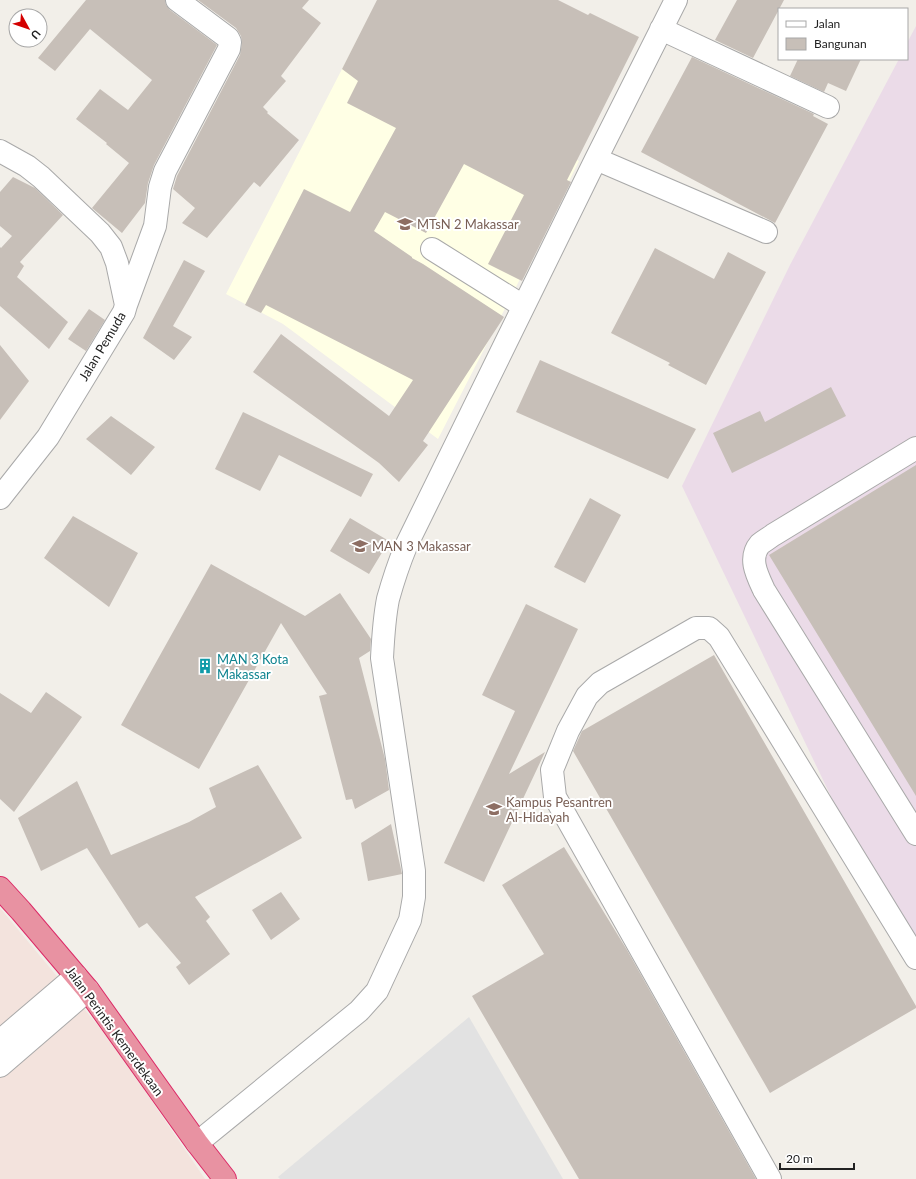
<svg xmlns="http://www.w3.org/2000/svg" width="916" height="1179" font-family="Lato,sans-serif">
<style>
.industrial{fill:#ebdbe8}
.education{fill:#ffffe5}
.military{fill:#f3e3dd}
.parking{fill:#e2e2e2}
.building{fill:#c7bfb8}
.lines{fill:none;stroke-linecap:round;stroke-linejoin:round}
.minor-casing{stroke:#a9a9a9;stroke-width:24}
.highway-casing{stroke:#dc2a67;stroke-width:24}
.minor{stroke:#fff;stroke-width:22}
.highway{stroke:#e892a2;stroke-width:22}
.labels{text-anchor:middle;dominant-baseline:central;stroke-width:4;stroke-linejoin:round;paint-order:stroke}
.education-label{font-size:13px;fill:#785e54;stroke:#fff;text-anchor:start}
.street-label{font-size:13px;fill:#222;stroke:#fff}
.culture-label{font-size:13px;fill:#0d838f;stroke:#fff;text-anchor:start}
</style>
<rect width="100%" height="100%" fill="#f2efe9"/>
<!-- industrial -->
<path class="industrial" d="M 916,26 L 916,949 L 849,834 L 682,486 L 790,265 L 899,59 L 907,59 L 907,43 Z"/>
<!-- education -->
<path class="education" d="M 373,9 L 388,55 L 579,161 L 516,287 L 438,439 L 283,324 L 226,294 Z"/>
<!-- military -->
<path class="military" d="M 0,908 L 110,1040 L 205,1179 L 0,1179 Z"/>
<!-- parking -->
<path class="parking" d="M 469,1017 L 563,1179 L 280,1179 L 278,1177 Z"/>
<!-- building -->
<path class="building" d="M 86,0 L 165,0 L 166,5 L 170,10 L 217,45 L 154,165 L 148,183 L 145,203 L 122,233 L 92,208 L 129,163 L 106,144 L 107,143 L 76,119 L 100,89 L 128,110 L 152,80 L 90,29 L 55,71 L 38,58 Z
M 198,0 L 309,0 L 302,8 L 321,23 L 281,76 L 286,81 L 263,107 L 268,112 L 267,113 L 299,140 L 260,187 L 254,182 L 207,238 L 182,223 L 195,208 L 173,189 L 177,176 L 240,55 L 242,43 L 241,36 L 236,28 Z
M 377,0 L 558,0 L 588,15 L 590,13 L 639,37 L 567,180 L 571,182 L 522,281 L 488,264 L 524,195 L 464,164 L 426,233 L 385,212 L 374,231 L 412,257 L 412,258 L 423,264 L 504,317 L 423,441 L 428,445 L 399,482 L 379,463 L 253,372 L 281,334 L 389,416 L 413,380 L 266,305 L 261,313 L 245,305 L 304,189 L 350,212 L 396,128 L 347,103 L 358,81 L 342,69 Z
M 737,0 L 784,0 L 753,58 L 715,40 Z
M 692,57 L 814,114 L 813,116 L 828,124 L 775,223 L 641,152 Z
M 798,59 L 861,59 L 846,91 L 828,83 L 824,92 L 790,76 Z
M 13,177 L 35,188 L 63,215 L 20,262 L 24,266 L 17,277 L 68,322 L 49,349 L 0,306 L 0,247 L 1,248 L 12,236 L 0,226 L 0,192 Z
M 655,248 L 714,279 L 728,252 L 766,272 L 706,385 L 668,365 L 670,363 L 611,333 Z
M 184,260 L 205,271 L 173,326 L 192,337 L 174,360 L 143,338 Z
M 89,309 L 105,320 L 86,351 L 68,339 Z
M 0,345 L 29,381 L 0,420 Z
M 540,360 L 696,429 L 668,479 L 516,412 Z
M 831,387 L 846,416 L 775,452 L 732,473 L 713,433 L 760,411 L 765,422 Z
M 243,412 L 373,474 L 361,497 L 279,455 L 260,491 L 215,469 Z
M 111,416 L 155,447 L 131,475 L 86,439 Z
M 916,465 L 916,796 L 769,555 Z
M 590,498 L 621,515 L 585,583 L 554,567 Z
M 73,516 L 138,553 L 109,607 L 44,558 Z
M 350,518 L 389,541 L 369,574 L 330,551 Z
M 211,564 L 305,616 L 340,593 L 371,639 L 370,651 L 359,658 L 385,759 L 389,790 L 355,809 L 352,799 L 346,800 L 319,696 L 327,694 L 281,623 L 199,769 L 121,725 Z
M 526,604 L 578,629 L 509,774 L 545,752 L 484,882 L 444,863 L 515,711 L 482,695 Z
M 714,655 L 916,1006 L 916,1008 L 770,1093 L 573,751 L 582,731 Z
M 46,692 L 82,717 L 14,812 L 0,799 L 0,693 L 31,713 Z
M 258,765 L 302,838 L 195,897 L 210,917 L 206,921 L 230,954 L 189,985 L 176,967 L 181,963 L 147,923 L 139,928 L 87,848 L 41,871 L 18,818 L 77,781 L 111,855 L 189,822 L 216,807 L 209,788 Z
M 391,824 L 402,874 L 368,881 L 361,843 Z
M 564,847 L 627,950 L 756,1179 L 579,1179 L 472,996 L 544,954 L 502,885 Z
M 281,892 L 300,919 L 271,940 L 252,910 Z"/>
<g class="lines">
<defs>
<path id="minor" d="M 661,29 L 828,107
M 0,151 L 27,166 L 41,177 L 100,233 L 111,247 L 117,263 L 126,305 L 124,312 L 48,437 L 0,498
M 596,159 L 766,232
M 432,249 L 523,306
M 126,305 L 155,226 L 160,187 L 165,171 L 229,49 L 230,42 L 228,38 L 177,0
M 916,448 L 773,535 C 769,538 764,541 760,544 C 748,558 757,575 764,590 L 916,834
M 0,1041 L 76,976
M 0,1066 L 88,990
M 197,1143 L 359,1011 L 377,991 L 410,920 L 414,897 L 414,871 L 382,658 C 383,639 384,619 388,599 C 393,581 399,563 406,546 L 596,159 L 676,0
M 770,1179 L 555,797 L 552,770 L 568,731 L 587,696 L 600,683 L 696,628 L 709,628 L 719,637 L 916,958"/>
<path id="highway" d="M 0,888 L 21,911 L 88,990 L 197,1143 L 225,1179"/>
</defs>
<!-- minor casing -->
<use href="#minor" class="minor-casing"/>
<!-- highway casing -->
<use href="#highway" class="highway-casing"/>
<!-- minor -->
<use href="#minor" class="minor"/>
<!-- highway -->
<use href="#highway" class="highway"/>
</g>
<!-- icons -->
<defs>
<symbol id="school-bare" viewBox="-9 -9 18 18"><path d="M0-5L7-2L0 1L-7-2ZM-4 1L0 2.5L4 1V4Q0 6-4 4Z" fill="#8d6e63" stroke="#fff" stroke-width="2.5" paint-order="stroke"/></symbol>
<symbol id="building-bare" viewBox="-9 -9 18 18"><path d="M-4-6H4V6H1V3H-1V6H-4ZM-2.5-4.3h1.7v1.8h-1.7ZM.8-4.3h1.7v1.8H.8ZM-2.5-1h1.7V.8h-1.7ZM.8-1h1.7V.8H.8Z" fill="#0f9aa8" stroke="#fff" stroke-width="2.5" paint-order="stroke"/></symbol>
</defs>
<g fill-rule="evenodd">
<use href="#school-bare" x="394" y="213" width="22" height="22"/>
<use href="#school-bare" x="349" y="535" width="22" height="22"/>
<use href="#building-bare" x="194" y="655" width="22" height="22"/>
<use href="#school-bare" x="483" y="798" width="22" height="22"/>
</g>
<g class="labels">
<!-- education labels -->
<g class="education-label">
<text x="417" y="224">MTsN 2 Makassar</text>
<text x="372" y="546">MAN 3 Makassar</text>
<text x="506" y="802">Kampus Pesantren<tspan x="506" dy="15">Al-Hidayah</tspan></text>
</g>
<!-- street labels -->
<g class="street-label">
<text transform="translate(102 346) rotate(-59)">Jalan Pemuda</text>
<text transform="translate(115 1031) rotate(54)">Jalan Perintis Kemerdekaan</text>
</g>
<!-- culture labels -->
<g class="culture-label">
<text x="217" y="659">MAN 3 Kota<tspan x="217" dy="15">Makassar</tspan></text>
</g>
</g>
<!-- legend -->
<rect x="778" y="8" width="130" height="52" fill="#ffffff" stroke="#a7a7a7"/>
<rect x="786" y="21" width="20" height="6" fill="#ffffff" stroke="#a7a7a7"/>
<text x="814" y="28" font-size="12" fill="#222222">Jalan</text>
<rect x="786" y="38" width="20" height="12" fill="#c7bfb8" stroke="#a7a7a7"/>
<text x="814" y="48" font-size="12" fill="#222222">Bangunan</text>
<!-- north arrow -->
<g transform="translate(28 28) rotate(130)"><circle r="19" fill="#ffffff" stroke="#a7a7a7"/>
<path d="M0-3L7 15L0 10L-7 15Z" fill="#d40000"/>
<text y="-6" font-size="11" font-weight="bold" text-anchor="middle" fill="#222222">U</text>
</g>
<!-- scale -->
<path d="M780 1163v6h74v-6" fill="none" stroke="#222222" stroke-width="2"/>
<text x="786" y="1163" font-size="12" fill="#222222" stroke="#ffffff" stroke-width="3" paint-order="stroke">20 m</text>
</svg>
